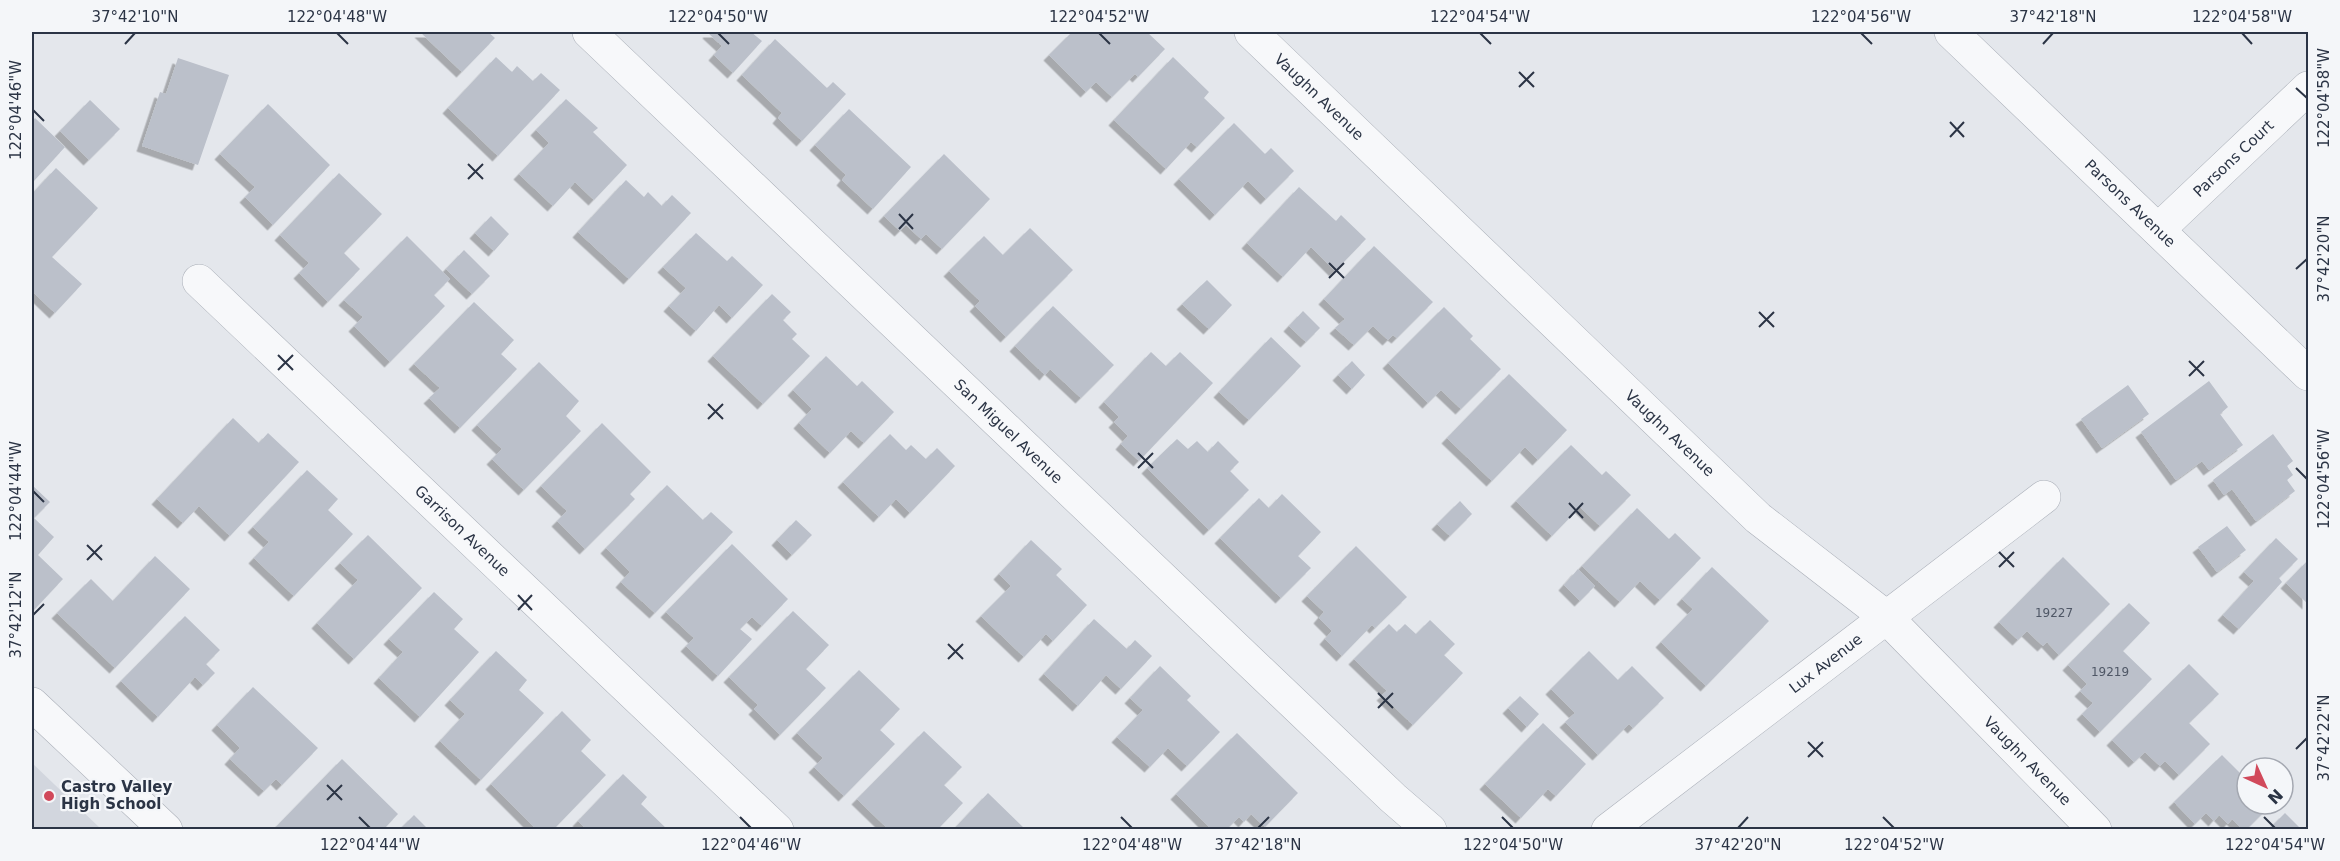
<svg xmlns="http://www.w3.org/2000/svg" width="2340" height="861" font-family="'DejaVu Sans',sans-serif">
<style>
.built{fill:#d2d6de}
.building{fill:#bbc0ca;filter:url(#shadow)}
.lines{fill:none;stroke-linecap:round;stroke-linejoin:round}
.minor-casing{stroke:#a9aeb7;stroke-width:34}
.minor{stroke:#f7f8fa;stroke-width:33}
.ticks{fill:none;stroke:#2b3445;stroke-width:2}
.poi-dot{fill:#d1495b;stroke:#f4f6f9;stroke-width:2}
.labels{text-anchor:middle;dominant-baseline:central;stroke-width:4.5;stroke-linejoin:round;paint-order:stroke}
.number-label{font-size:12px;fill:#4f5766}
.street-label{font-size:15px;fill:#2b3445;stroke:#f4f6f9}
.poi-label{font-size:15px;font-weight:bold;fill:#2b3445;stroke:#f4f6f9;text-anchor:start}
.neatline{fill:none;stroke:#2b3445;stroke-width:2}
.ticks-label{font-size:15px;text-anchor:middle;fill:#2b3445}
</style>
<defs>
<filter id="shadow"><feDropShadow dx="-5.5" dy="5.5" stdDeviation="0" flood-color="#0004"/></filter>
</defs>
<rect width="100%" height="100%" fill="#e4e7ec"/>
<!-- built -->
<path class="built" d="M 32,763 L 101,829 L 32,829 Z"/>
<!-- building -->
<path class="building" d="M 420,32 L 488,32 L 495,38 L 462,72 Z
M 709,32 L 751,32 L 762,41 L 733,73 L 714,55 L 722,46 L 708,33 Z
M 1072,32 L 1147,32 L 1165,49 L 1138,77 L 1135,74 L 1112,97 L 1096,82 L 1086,92 L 1049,55 Z
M 775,39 L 827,88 L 833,82 L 846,94 L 802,141 L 778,118 L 782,113 L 742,75 Z
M 496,57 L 512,72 L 517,66 L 533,81 L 541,73 L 560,90 L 498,156 L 448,108 Z
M 1173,57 L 1209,92 L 1204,98 L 1225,118 L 1197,147 L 1191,142 L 1166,169 L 1114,120 Z
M 178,58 L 229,75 L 198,165 L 142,146 L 160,92 L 166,94 Z
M 566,99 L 598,128 L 593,132 L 627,165 L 594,200 L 575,182 L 553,206 L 519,174 L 549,143 L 536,130 Z
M 90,100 L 120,129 L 89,160 L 60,131 Z
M 268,104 L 330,165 L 273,225 L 245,197 L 255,187 L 220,154 Z
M 849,109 L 911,167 L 873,209 L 842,180 L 846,175 L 815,145 Z
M 35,118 L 65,147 L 32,183 L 32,122 Z
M 1234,123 L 1265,154 L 1271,148 L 1294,171 L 1266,199 L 1248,181 L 1215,215 L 1179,179 Z
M 944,154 L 990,199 L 942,249 L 926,234 L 921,239 L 906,225 L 900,231 L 884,216 Z
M 56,168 L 98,208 L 52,257 L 82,284 L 55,313 L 32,291 L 32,194 Z
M 339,173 L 382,214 L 344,253 L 360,269 L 328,302 L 299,273 L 309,263 L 280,235 Z
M 626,180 L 644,197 L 648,192 L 662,206 L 672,195 L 691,213 L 629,279 L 578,232 Z
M 1299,187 L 1336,221 L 1341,215 L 1366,239 L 1335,271 L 1311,247 L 1283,277 L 1247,243 Z
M 491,216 L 509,234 L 494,251 L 475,233 Z
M 1030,228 L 1073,270 L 1006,337 L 975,306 L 980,301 L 949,271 L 984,236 L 1003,255 Z
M 696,233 L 727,261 L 732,256 L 763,285 L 732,318 L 719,305 L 696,331 L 669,306 L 686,288 L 663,267 Z
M 407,236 L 450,279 L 434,295 L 445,306 L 390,362 L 354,326 L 363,317 L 344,300 Z
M 1374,246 L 1433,302 L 1397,338 L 1393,335 L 1388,340 L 1373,326 L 1354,345 L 1335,328 L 1345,319 L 1324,299 Z
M 464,250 L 490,276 L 472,294 L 446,269 Z
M 1207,280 L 1232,305 L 1209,329 L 1182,304 Z
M 772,294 L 791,312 L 783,320 L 797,334 L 792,339 L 810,356 L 763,404 L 713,356 Z
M 474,302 L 514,340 L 501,354 L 517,369 L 460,428 L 429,398 L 440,388 L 414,364 Z
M 1053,306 L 1114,365 L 1081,398 L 1050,369 L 1045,375 L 1015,346 Z
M 1444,307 L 1473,336 L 1470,339 L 1501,369 L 1461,409 L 1441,390 L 1428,403 L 1388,363 Z
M 1303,311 L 1320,328 L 1306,342 L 1289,326 Z
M 1271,337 L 1301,366 L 1249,420 L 1219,392 Z
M 1151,352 L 1166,366 L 1180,352 L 1213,383 L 1139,461 L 1121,444 L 1128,436 L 1114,422 L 1119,417 L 1104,402 Z
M 826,356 L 857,386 L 862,381 L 894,412 L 864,443 L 851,431 L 830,453 L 799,423 L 812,409 L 793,390 Z
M 1352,361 L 1365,375 L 1352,389 L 1338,375 Z
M 539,362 L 579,401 L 566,416 L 581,431 L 524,490 L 492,459 L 502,449 L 477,425 Z
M 1509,374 L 1567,430 L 1538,460 L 1525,447 L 1492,481 L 1447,438 Z
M 2209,381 L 2228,407 L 2220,414 L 2243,445 L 2209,470 L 2202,461 L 2176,480 L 2141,432 Z
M 2128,385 L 2149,414 L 2102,448 L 2081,419 Z
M 233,418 L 259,443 L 268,433 L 299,462 L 230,536 L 199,506 L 183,523 L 157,499 Z
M 602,423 L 651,472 L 630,494 L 635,499 L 585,549 L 557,521 L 567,511 L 541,486 Z
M 890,434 L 906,450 L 911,445 L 926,459 L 937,448 L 955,466 L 910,513 L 896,499 L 879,517 L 843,482 Z
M 2273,434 L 2293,461 L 2287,466 L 2293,475 L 2287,480 L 2295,491 L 2256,521 L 2232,489 L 2224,495 L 2213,480 Z
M 1177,439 L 1188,449 L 1197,441 L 1208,452 L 1218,441 L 1239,462 L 1230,471 L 1249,490 L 1209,530 L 1147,468 Z
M 1571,445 L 1602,475 L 1606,471 L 1631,495 L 1600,526 L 1580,507 L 1552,536 L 1516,501 Z
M 307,470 L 338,499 L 328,510 L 353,534 L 294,596 L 254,558 L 269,542 L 253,527 Z
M 32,485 L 50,502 L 34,518 L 54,537 L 38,555 L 63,579 L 33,611 L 32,609 Z
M 667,485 L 703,520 L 711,512 L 733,532 L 655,613 L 621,582 L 630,572 L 606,548 Z
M 1282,494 L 1321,532 L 1298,556 L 1311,568 L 1281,598 L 1220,538 L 1259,498 L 1269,508 Z
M 1460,501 L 1472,514 L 1450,536 L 1437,524 Z
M 1637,508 L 1669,539 L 1675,533 L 1701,558 L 1660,600 L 1640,581 L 1620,602 L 1582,566 Z
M 796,520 L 812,535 L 792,555 L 777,540 Z
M 2227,526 L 2246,550 L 2217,572 L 2198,547 Z
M 368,535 L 422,588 L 354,659 L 317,623 L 358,580 L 340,563 Z
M 2276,538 L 2298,559 L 2279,578 L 2282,582 L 2239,629 L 2223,615 L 2254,581 L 2244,572 Z
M 1031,540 L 1062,569 L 1056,575 L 1087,605 L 1053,641 L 1046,634 L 1024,657 L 981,616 L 1011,586 L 999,574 Z
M 732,544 L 788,599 L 762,626 L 752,617 L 740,629 L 752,639 L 718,676 L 686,646 L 694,638 L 666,612 Z
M 1356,546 L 1407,597 L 1375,628 L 1372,625 L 1342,656 L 1325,639 L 1332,631 L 1319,618 L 1324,612 L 1307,596 Z
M 155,556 L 190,589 L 115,668 L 57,613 L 91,579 L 113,601 Z
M 2063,557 L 2110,604 L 2059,655 L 2047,642 L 2043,646 L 2027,631 L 2018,640 L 1999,622 Z
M 2308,560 L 2308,604 L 2286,583 Z
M 1712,567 L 1769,621 L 1706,686 L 1661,642 L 1693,609 L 1682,599 Z
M 1578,569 L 1595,586 L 1580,601 L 1564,585 Z
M 434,592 L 463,619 L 454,629 L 479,652 L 420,717 L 379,678 L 403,652 L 389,639 Z
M 2129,603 L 2150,623 L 2123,651 L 2152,679 L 2100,732 L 2082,714 L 2093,703 L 2080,691 L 2087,684 L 2068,665 Z
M 793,611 L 829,645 L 806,669 L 826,688 L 780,735 L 754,709 L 758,705 L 729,677 Z
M 185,616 L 220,650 L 206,664 L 215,673 L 203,685 L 195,677 L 158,717 L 121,681 Z
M 1094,619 L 1127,649 L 1135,640 L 1152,656 L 1121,689 L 1106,675 L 1078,706 L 1044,674 Z
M 1430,620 L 1455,644 L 1444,655 L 1463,673 L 1413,725 L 1382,695 L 1387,691 L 1354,659 L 1389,624 L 1397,632 L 1405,624 L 1416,634 Z
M 496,651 L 527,680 L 519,690 L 544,713 L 481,780 L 440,741 L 465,714 L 450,700 Z
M 1589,651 L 1618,680 L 1632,666 L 1664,698 L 1633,728 L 1629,724 L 1598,755 L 1565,722 L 1575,713 L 1551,689 Z
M 2189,664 L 2219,694 L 2189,723 L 2210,744 L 2179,775 L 2165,761 L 2160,766 L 2145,752 L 2134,762 L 2112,740 Z
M 1160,666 L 1191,696 L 1187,700 L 1220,732 L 1187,766 L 1168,748 L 1150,767 L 1117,737 L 1143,710 L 1130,698 Z
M 859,670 L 900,709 L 880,730 L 895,744 L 844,796 L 814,767 L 823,758 L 797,733 Z
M 253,687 L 318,748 L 282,785 L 276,779 L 264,791 L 230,759 L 240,748 L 217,725 Z
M 1520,696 L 1539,714 L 1527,727 L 1508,708 Z
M 562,711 L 591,740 L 581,751 L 606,775 L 553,830 L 537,830 L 491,784 Z
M 1543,723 L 1586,764 L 1556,796 L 1548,789 L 1521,818 L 1485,784 Z
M 924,731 L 962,767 L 944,785 L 963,803 L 937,830 L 884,830 L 886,827 L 857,799 Z
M 1237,733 L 1298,793 L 1265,827 L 1251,814 L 1244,822 L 1239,817 L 1226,830 L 1212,830 L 1176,794 Z
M 2222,755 L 2247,780 L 2247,804 L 2272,804 L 2246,830 L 2243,830 L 2232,819 L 2228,824 L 2219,815 L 2214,821 L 2206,813 L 2195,824 L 2174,802 Z
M 342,759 L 398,814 L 383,830 L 273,830 Z
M 623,774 L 647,797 L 641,804 L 668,830 L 587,830 L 578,821 Z
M 988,793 L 1026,830 L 953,830 Z
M 2285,813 L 2302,830 L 2268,830 Z
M 414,815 L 429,830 L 399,830 Z"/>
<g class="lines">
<defs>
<g id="minor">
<path id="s1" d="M 589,32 L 1393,798 L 1430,830"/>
<path id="s2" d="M 1251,32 L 1758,518 L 1886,617 L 2095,830"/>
<path id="s3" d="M 1951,32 L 2308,374"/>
<path id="s4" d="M 2158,230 L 2308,88"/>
<path id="s5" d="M 199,281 L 777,830"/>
<path d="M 32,704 L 166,830"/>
<path id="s6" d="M 1608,830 L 2044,497"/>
</g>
</defs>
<!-- minor casing -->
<use href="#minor" class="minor-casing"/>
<!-- minor -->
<use href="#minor" class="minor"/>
</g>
<!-- ticks -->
<path class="ticks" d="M 337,33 L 348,44M 718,33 L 729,44M 1099,33 L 1110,44M 1480,33 L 1491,44M 1861,33 L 1872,44M 2242,33 L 2252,44M 125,44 L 135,33M 2043,44 L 2053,33M 1519,72 L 1534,87M 1519,87 L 1534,72M 2296,88 L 2307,98M 33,110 L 44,121M 1950,122 L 1964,137M 1950,137 L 1964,122M 468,164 L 483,179M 468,179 L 483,164M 899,214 L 913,229M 899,229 L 913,214M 1329,263 L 1344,278M 2296,269 L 2307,259M 1329,278 L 1344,263M 1759,312 L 1774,327M 1759,327 L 1774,312M 278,355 L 293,370M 2189,361 L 2204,376M 278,370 L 293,355M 2189,376 L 2204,361M 708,404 L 723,419M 708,419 L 723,404M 1138,453 L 1153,468M 1138,468 L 1153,453M 2296,468 L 2307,479M 33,491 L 44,502M 1569,503 L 1583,518M 1569,518 L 1583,503M 87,545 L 102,560M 1999,552 L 2014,567M 87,560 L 102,545M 1999,567 L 2014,552M 518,595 L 532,610M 518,610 L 532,595M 33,615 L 44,604M 948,644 L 963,659M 948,659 L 963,644M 1378,693 L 1393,708M 1378,708 L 1393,693M 1808,742 L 1823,757M 2296,749 L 2307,738M 1808,757 L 1823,742M 327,785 L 342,800M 327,800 L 342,785M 359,817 L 370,828M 740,817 L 751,828M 1121,817 L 1132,828M 1502,817 L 1513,828M 1883,817 L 1894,828M 2264,817 L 2275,828M 1258,828 L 1269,817M 1738,828 L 1748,817"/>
<!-- markers -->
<circle class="poi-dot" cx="49" cy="796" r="6"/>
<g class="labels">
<!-- number labels -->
<g class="number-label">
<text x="2054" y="613">19227</text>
<text x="2110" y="672">19219</text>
</g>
<!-- street labels -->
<g class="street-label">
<text stroke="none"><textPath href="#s2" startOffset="94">Vaughn Avenue</textPath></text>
<text stroke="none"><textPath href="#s4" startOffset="104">Parsons Court</textPath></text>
<text stroke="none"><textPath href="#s3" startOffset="248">Parsons Avenue</textPath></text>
<text stroke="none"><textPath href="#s1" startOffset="579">San Miguel Avenue</textPath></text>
<text stroke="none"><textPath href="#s2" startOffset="580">Vaughn Avenue</textPath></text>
<text stroke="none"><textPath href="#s5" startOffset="363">Garrison Avenue</textPath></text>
<text stroke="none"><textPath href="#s6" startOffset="274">Lux Avenue</textPath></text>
<text stroke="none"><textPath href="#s2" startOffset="1066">Vaughn Avenue</textPath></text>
</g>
<!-- poi labels -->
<g class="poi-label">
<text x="61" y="787">Castro Valley<tspan x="61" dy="17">High School</tspan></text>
</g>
</g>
<!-- border -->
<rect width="2340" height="861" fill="none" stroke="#f4f6f9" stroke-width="66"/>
<!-- north arrow -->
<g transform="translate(2265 786) rotate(135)"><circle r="28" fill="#f4f6f9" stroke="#a4a8b1" stroke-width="1.5"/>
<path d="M0-4.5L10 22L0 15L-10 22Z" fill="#d1495b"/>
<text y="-9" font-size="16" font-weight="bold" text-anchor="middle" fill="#2b3445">N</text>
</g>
<rect x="33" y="33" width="2274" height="795" class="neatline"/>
<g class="ticks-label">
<text x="135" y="22">37°42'10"N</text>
<text x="337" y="22">122°04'48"W</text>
<text x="718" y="22">122°04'50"W</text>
<text x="1099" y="22">122°04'52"W</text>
<text x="1480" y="22">122°04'54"W</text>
<text x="1861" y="22">122°04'56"W</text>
<text x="2053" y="22">37°42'18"N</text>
<text x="2242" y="22">122°04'58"W</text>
<text transform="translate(2324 98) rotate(-90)" y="5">122°04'58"W</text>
<text transform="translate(16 110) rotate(-90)" y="5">122°04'46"W</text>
<text transform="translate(2324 259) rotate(-90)" y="5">37°42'20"N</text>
<text transform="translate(2324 479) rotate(-90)" y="5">122°04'56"W</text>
<text transform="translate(16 491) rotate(-90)" y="5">122°04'44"W</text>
<text transform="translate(16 615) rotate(-90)" y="5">37°42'12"N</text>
<text transform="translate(2324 738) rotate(-90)" y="5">37°42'22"N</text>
<text x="370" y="850">122°04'44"W</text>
<text x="751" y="850">122°04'46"W</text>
<text x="1132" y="850">122°04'48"W</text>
<text x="1258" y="850">37°42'18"N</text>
<text x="1513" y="850">122°04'50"W</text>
<text x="1738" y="850">37°42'20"N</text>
<text x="1894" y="850">122°04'52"W</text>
<text x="2275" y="850">122°04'54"W</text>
</g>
</svg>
